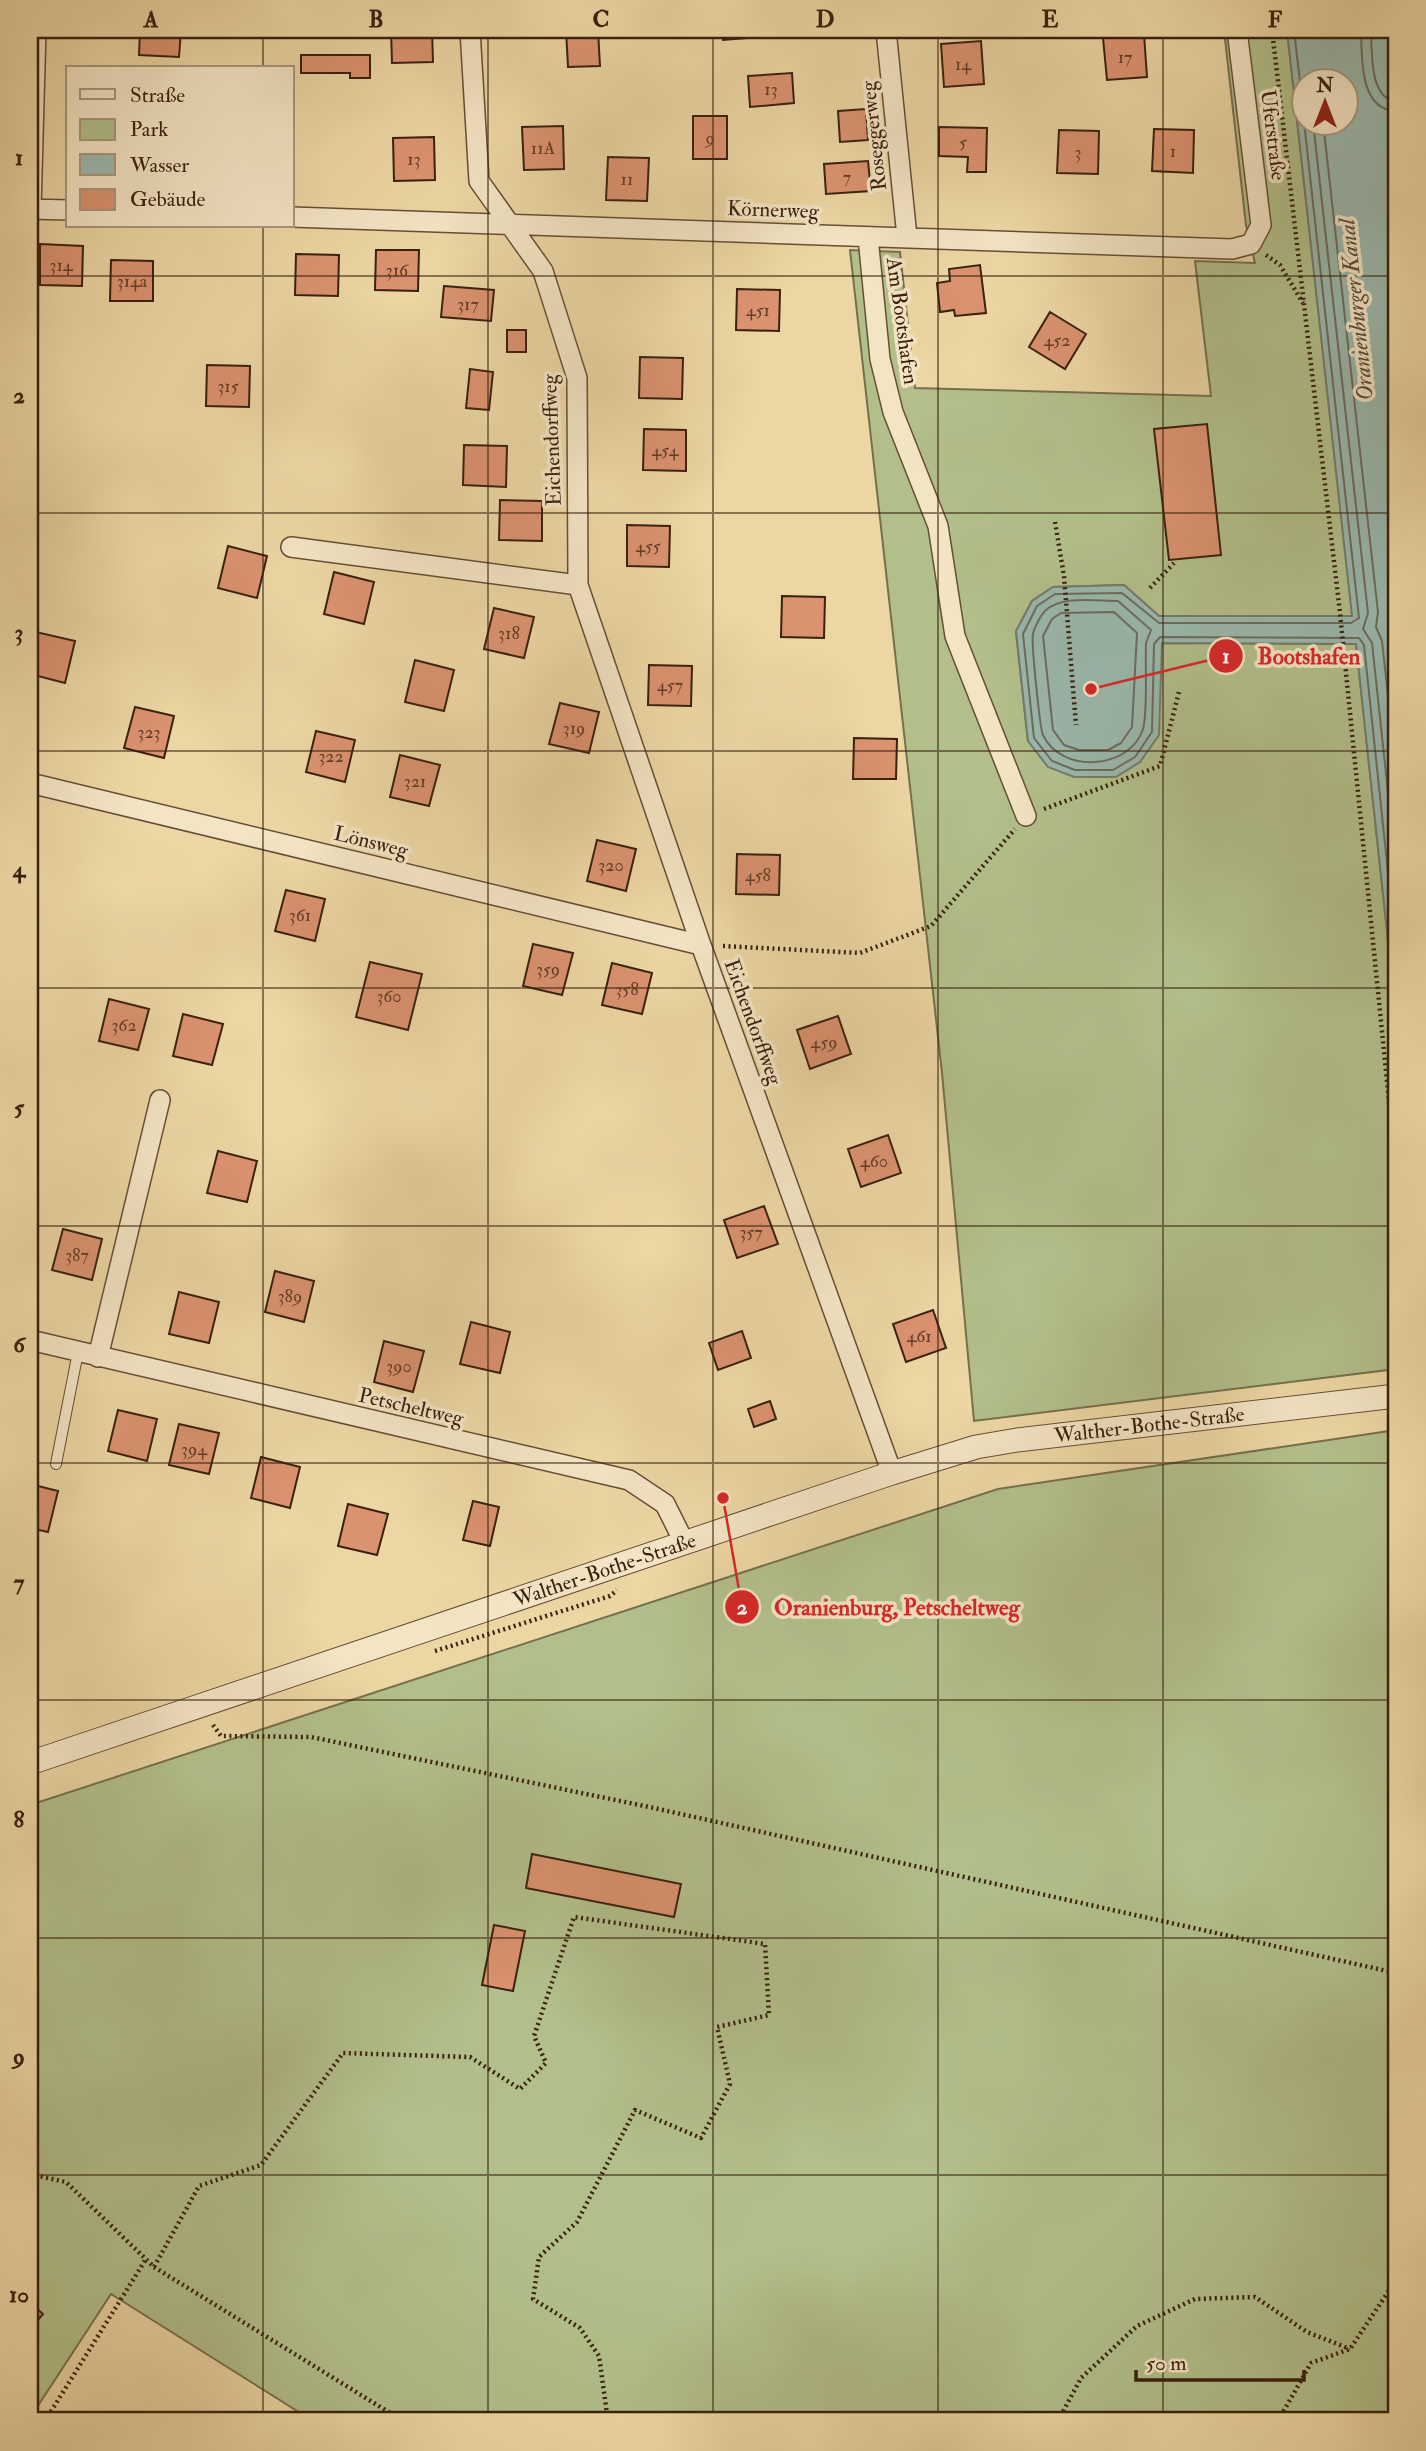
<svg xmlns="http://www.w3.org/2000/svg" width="1426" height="2451" font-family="'IM FELL Double Pica',serif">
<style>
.green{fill:#b2bf8a;stroke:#76704c;stroke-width:2}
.water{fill:#9ab8ad;stroke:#737c6d;stroke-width:2;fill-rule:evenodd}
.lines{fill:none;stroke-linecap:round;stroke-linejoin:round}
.shore{stroke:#6a6c5e;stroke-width:2}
.building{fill:#db9270;stroke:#39210e;stroke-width:2}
.service-casing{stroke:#664e34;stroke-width:12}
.minor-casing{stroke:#664e34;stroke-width:22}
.tertiary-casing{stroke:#664e34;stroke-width:25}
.path{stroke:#39210e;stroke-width:4.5;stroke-dasharray:2 3.5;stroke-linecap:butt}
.service{stroke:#f3e4c4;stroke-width:10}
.minor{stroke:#f3e4c4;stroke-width:19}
.tertiary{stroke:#f3e4c4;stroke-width:23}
.grid{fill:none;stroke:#39210e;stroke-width:2;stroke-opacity:0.55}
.labels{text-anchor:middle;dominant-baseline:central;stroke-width:7;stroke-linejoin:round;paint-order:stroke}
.number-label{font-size:18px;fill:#623d26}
.street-label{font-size:21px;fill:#39210e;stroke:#f3e4c4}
.water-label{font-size:23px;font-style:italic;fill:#564e3e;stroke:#f3e4c4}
.leader{fill:none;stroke:#d62828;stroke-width:2.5}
.callout-dot{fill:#d62828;stroke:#f3e4c4;stroke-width:2.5}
.mark-label{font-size:21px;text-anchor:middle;font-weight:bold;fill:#fff}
.callout-label{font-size:23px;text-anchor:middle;font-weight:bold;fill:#d62828;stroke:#f3e4c4;stroke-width:7;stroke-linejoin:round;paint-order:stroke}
.neatline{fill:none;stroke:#39210e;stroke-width:2.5}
.grid-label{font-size:23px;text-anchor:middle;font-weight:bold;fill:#39210e}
</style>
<rect width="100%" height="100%" fill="#ecd6a4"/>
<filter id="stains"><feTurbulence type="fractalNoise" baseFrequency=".00286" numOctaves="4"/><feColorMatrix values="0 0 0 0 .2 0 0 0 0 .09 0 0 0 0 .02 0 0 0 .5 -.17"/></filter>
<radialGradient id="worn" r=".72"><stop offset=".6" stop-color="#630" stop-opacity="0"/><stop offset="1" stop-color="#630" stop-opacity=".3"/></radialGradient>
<!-- green -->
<path class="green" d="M 1224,30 L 1287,30 L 1353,616 L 1159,616 L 1124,585 L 1053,587 L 1032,601 L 1016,632 L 1028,741 L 1074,777 L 1158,735 L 1161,643 L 1356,644 L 1396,1014 L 1396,1369 L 974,1421 L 942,1073 L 850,250 L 900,252 L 915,388 L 1211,396 L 1195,261 L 1255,263 L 1246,225 Z
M 1387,30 L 1396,30 L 1396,115 Z
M 1396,1430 L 1396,2421 L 313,2421 L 111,2294 L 30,2418 L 30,1805 L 998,1489 Z"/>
<!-- water -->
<path class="water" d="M 1287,30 L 1387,30 L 1396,115 L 1396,1014 L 1356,644 L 1162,643 L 1159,735 L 1140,762 L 1116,777 L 1074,777 L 1048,767 L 1028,741 L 1016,631 L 1032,601 L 1053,587 L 1124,585 L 1159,616 L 1352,616 ZM 1304,80 L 1346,80 L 1346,122 L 1304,122 Z"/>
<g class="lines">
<!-- shore -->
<path class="shore" d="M 1294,30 L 1304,117
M 1361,30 C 1362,57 1359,110 1396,111
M 1371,30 C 1372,50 1369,99 1396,101
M 1304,122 L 1359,618 L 1351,623 L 1159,623 L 1122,593 L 1055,594 L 1037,606 L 1023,634 L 1034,738 L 1052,761 L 1075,770 L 1113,770 L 1135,757 L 1152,732 L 1154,644 L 1160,637 L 1359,638 L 1364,645 L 1396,948
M 1313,122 L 1368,613 L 1363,629 L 1372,643 L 1396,867
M 1323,122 L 1378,612 L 1376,627 L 1382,641 L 1396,769
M 1118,601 L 1151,630 L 1146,643 C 1145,665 1148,711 1143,729 C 1130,770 1061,774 1043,735 C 1040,729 1031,642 1033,634 C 1034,628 1041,615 1045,611 C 1061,595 1097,601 1118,601 Z
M 1114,612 L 1137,633 L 1132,727 L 1121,743 L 1108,750 L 1079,750 L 1064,745 L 1053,730 L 1043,636 L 1052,619 L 1061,613 Z"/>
</g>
<!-- building -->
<path class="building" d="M 140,30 L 181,30 L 179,57 L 139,55 Z
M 391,30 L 432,30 L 433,62 L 392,63 Z
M 566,30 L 598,30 L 600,66 L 568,67 Z
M 722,30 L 774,30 L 775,36 L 723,40 Z
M 1089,30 L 1129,30 L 1129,31 L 1089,35 Z
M 1144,34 L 1147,77 L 1107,80 L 1103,38 Z
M 981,41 L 984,84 L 944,87 L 941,44 Z
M 301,55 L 370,55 L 370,78 L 350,78 L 350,73 L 301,73 Z
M 792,73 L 794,103 L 750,107 L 748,76 Z
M 866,109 L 868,140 L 840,142 L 838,111 Z
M 693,116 L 727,116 L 727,159 L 693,159 Z
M 563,126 L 564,169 L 524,170 L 522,127 Z
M 939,127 L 987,128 L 986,172 L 967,172 L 968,157 L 939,156 Z
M 1154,129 L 1194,130 L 1193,173 L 1152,171 Z
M 1059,130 L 1099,131 L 1098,174 L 1057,173 Z
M 434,137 L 435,180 L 394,181 L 393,138 Z
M 608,157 L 649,158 L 647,201 L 606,200 Z
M 868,161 L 871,191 L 826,194 L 824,164 Z
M 40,244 L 83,246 L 82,286 L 40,285 Z
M 376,250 L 419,250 L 418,291 L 375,290 Z
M 296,254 L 339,255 L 338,296 L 295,295 Z
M 111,260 L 153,261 L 153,301 L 110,301 Z
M 980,265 L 986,313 L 955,316 L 954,310 L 940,312 L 937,283 L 950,281 L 949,269 Z
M 444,286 L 494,290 L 491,321 L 441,317 Z
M 737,289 L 780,290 L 779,331 L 736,330 Z
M 1050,312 L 1086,334 L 1065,369 L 1029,347 Z
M 507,330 L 526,330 L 526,352 L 507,352 Z
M 640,357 L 683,358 L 682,399 L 639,398 Z
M 207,365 L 250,366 L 249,407 L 206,406 Z
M 470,369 L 493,372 L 489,410 L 466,408 Z
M 1207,424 L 1221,555 L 1169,560 L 1154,429 Z
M 644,429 L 686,430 L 686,471 L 643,470 Z
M 464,445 L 507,446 L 506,487 L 463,485 Z
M 500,500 L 542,501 L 542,541 L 499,540 Z
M 627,525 L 670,526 L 669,567 L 627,566 Z
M 228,546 L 267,556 L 257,598 L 218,588 Z
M 334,572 L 374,582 L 364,624 L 324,614 Z
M 782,596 L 825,597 L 824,638 L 781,637 Z
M 494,608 L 534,617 L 524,658 L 484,649 Z
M 36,632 L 75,641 L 65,683 L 30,674 L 30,658 Z
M 415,660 L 454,670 L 444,711 L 405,702 Z
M 649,665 L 692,666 L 691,706 L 648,705 Z
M 560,703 L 599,712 L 589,753 L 549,744 Z
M 135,707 L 174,716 L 164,758 L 124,748 Z
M 316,731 L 355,740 L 345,782 L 306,772 Z
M 854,738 L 897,739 L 896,779 L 853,779 Z
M 400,755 L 440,765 L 429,806 L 390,797 Z
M 597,840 L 636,849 L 626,891 L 587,881 Z
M 737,854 L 780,855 L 779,895 L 736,894 Z
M 286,890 L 325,899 L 315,941 L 275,931 Z
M 533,944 L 573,953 L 562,995 L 523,986 Z
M 370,962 L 422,974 L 408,1030 L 356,1017 Z
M 612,963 L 652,973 L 642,1014 L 602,1005 Z
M 109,999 L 149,1009 L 138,1050 L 99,1041 Z
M 183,1014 L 223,1024 L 212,1065 L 173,1056 Z
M 838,1016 L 851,1054 L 810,1069 L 797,1030 Z
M 888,1135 L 901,1173 L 861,1187 L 848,1149 Z
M 218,1151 L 257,1161 L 247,1202 L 207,1193 Z
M 764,1206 L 778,1244 L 737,1258 L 724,1220 Z
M 63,1229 L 102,1239 L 92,1280 L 52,1270 Z
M 275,1271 L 314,1281 L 304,1322 L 265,1312 Z
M 179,1292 L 219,1302 L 209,1343 L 169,1334 Z
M 933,1310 L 946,1348 L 906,1362 L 893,1324 Z
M 471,1322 L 510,1332 L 500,1373 L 460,1364 Z
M 742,1331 L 751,1358 L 718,1370 L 709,1343 Z
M 384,1341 L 424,1351 L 413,1392 L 374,1382 Z
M 770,1401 L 776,1419 L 754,1427 L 748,1409 Z
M 118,1410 L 157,1419 L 147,1461 L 108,1451 Z
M 179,1424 L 219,1433 L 209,1474 L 169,1465 Z
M 261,1457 L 300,1467 L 290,1508 L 251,1498 Z
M 30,1484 L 58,1491 L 48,1532 L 30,1528 Z
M 473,1501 L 499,1507 L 490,1546 L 463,1540 Z
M 348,1504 L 388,1514 L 377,1555 L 338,1546 Z
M 532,1854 L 681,1884 L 674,1917 L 526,1888 Z
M 494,1925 L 525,1931 L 513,1991 L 482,1985 Z
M 30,2303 L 43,2314 L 30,2329 Z"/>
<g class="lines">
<defs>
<path id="service" d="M 56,1464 L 78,1352"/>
<path id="minor" d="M 470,30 L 479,181 L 543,271 L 577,378 L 578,585 L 701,945 L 892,1473
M 886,30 L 907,237
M 30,209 L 68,210
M 31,209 L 36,30
M 292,217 L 1232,249 L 1251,244 L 1261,225 L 1237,30
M 868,237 L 880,359 L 893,412 L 938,526 L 955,636 L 1026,816
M 291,547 L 578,585
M 30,783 L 701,945
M 30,1340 L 629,1480 L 665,1504 L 685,1544
M 98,1357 L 160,1100"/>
<g id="tertiary">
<path id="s1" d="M 30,1763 L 892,1473 L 976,1447 L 1017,1440 L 1396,1396"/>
</g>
</defs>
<!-- service casing -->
<use href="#service" class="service-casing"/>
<!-- minor casing -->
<use href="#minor" class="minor-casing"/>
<!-- tertiary casing -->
<use href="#tertiary" class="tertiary-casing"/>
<!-- path -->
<path class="path" d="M 1272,30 L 1340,613 L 1396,1171
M 1266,255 L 1280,265 L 1303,303
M 1055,522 L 1064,576 L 1076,725
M 1150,588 L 1174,563
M 1044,809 L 1160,766 L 1179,692
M 723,946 L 860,953 L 931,926 L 1015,829
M 435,1651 L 610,1596 L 617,1590
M 213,1725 L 221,1736 L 311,1737 L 654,1808 L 1396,1973
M 30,2174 L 66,2182 L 154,2267 L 199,2186 L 261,2165 L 343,2053 L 470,2057 L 520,2089 L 546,2063 L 534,2036 L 574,1917 L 765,1944 L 769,2015 L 717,2027 L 730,2084 L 701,2138 L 635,2110 L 577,2222 L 539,2257 L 533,2299 L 580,2328 L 599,2356 L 608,2421
M 154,2267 L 403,2421
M 45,2421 L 146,2259
M 1058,2421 L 1081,2378 L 1137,2326 L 1195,2299 L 1255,2297 L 1307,2332 L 1350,2349
M 1278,2421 L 1311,2363 L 1350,2349 L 1396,2280"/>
<!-- service -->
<use href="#service" class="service"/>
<!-- minor -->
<use href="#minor" class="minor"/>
<!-- tertiary -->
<use href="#tertiary" class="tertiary"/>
</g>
<!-- grid -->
<path class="grid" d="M 263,30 L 263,68M 488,30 L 488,2421M 713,30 L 713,2421M 938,30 L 938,2421M 1163,30 L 1163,2421M 263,226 L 263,2421M 30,276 L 1396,276M 30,513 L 1396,513M 30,751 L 1396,751M 30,988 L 1396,988M 30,1226 L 1396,1226M 30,1463 L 1396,1463M 30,1700 L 1396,1700M 30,1938 L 1396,1938M 30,2175 L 1396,2175"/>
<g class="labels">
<!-- number labels -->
<g class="number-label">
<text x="1125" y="57">17</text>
<text x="963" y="64">14</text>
<text x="771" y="89">13</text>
<text x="710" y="138">9</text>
<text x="963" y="142">5</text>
<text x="543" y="148">11A</text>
<text x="1173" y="151">1</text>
<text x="1078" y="152">3</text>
<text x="414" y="159">13</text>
<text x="847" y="177">7</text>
<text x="627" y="179">11</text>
<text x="61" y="265">314</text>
<text x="397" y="270">316</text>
<text x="132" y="281">314a</text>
<text x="468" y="304">317</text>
<text x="758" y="310">451</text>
<text x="1057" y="340">452</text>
<text x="228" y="386">315</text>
<text x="665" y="450">454</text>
<text x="648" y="546">455</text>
<text x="509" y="633">318</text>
<text x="670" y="685">457</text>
<text x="574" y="728">319</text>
<text x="149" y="732">323</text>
<text x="331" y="756">322</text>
<text x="415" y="781">321</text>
<text x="611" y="865">320</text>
<text x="758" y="875">458</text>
<text x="300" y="915">361</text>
<text x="548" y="969">359</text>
<text x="627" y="989">358</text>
<text x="389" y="996">360</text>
<text x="124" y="1025">362</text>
<text x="824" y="1042">459</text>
<text x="874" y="1161">460</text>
<text x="751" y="1232">357</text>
<text x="77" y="1255">387</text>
<text x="290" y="1296">389</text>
<text x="919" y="1336">461</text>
<text x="399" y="1366">390</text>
<text x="194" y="1449">394</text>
</g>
<!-- street labels -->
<g class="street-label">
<text transform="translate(1273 135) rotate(83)">Uferstraße</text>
<text transform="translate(874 136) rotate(-96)">Roseggerweg</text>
<text transform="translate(773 210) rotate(2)">Körnerweg</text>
<text transform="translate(902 321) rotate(82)">Am Bootshafen</text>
<text transform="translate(552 440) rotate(-92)">Eichendorffweg</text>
<text transform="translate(371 842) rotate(14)">Lönsweg</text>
<text transform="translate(753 1022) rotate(70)">Eichendorffweg</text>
<text transform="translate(411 1407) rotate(13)">Petscheltweg</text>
<text stroke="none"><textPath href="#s1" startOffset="1172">Walther-Bothe-Straße</textPath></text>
<text stroke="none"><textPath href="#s1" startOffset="606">Walther-Bothe-Straße</textPath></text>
</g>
<!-- water labels -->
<g class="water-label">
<text transform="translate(1356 310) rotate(-96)">Oranienburger Kanal</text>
</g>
</g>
<!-- callouts -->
<path class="leader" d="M1091 689L1226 656M723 1498L742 1607"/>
<g class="callout-dot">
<circle cx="1091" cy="689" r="7"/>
<circle cx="723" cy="1498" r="7"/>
<circle cx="1226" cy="656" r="18"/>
<circle cx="742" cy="1607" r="18"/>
</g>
<g class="mark-label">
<text x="1226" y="663">1</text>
<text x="742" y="1614">2</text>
</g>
<g class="callout-label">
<text x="1309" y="664">Bootshafen</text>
<text x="897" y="1615">Oranienburg, Petscheltweg</text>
</g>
<!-- margin -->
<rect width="1426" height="2451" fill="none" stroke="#ecd6a4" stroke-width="77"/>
<!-- legend -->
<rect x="66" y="66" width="228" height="161" fill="#f3e4c4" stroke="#a9967b" stroke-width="2"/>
<rect x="80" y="89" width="35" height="10" fill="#f3e4c4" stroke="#a9967b" stroke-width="2"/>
<text x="130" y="102" font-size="21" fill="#39210e">Straße</text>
<rect x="80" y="119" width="35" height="21" fill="#b2bf8a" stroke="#a9967b" stroke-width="2"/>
<text x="130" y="136" font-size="21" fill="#39210e">Park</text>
<rect x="80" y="154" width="35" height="21" fill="#9ab8ad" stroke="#a9967b" stroke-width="2"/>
<text x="130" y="172" font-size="21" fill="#39210e">Wasser</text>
<rect x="80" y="189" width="35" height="21" fill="#db9270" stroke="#a9967b" stroke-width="2"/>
<text x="130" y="206" font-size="21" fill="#39210e">Gebäude</text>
<!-- north arrow -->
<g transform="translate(1325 102)"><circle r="33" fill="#f3e4c4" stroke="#a9967b" stroke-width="2"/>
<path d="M0-5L12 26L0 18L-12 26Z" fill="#8f2418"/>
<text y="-10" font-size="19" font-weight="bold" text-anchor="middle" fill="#39210e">N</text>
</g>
<!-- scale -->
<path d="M1136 2370v10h168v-10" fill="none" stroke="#39210e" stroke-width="3.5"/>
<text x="1146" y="2370" font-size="21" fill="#39210e" stroke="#f3e4c4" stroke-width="5" paint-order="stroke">50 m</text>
<rect x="38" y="38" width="1350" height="2374" class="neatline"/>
<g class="grid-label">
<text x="151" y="27">A</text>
<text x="376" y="27">B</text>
<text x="601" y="27">C</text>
<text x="825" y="27">D</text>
<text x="1050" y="27">E</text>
<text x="1275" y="27">F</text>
<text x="19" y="165">1</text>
<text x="19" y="403">2</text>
<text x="19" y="640">3</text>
<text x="19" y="877">4</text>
<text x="19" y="1115">5</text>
<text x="19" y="1352">6</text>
<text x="19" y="1590">7</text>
<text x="19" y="1827">8</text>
<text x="19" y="2064">9</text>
<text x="19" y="2302">10</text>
</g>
<rect width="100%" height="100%" filter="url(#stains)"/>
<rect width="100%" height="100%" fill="url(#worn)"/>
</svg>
